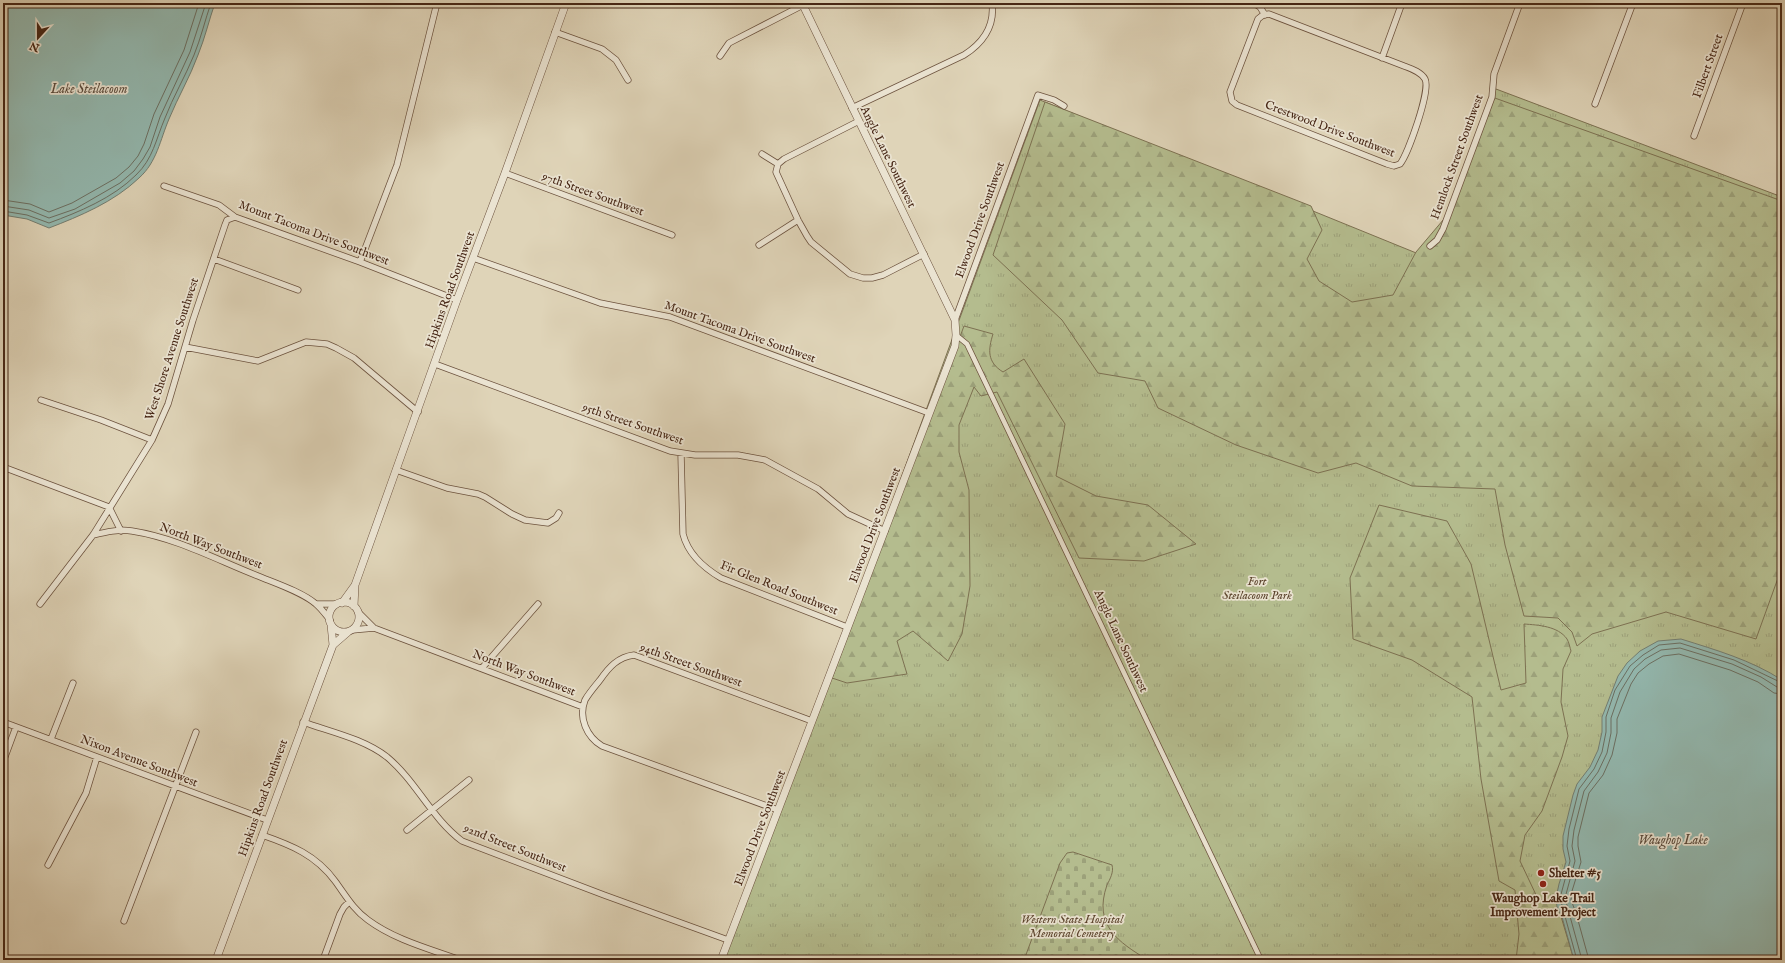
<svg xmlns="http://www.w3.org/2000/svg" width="1785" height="963" font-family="'IM FELL English',serif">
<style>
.grass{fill:url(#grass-tufts);stroke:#7d7152}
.forest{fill:url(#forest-firs);stroke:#7d7152}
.cemetery{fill:url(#cemetery-stones);stroke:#7d7152}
.water{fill:#93b8af;stroke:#747e71}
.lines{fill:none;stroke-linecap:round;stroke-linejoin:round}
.shore{stroke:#6c6f62;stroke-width:1}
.pedestrian-casing{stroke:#6c523e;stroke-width:6}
.minor-casing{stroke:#6c523e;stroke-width:7}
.tertiary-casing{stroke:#6c523e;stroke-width:8}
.pedestrian{stroke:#eae3d1;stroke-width:4.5}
.minor{stroke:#eae3d1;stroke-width:5.5}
.tertiary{stroke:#eae3d1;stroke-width:7}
.poi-dot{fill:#8f2418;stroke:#eae3d1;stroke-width:1.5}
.labels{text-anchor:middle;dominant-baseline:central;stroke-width:3.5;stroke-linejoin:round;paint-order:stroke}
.street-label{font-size:12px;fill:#462615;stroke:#eae3d1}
.park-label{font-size:12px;font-style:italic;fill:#5c442d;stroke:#eae3d1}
.poi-label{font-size:12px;font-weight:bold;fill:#462615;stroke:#eae3d1;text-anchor:start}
.water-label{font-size:13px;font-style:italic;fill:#594a3c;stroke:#eae3d1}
</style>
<defs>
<pattern id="grass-tufts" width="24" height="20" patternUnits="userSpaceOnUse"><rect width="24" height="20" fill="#b4bc8e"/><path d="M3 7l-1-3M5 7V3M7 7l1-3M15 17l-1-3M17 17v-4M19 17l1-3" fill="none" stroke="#9ca17a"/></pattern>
<pattern id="forest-firs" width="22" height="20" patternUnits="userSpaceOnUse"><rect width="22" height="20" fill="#b4bc8e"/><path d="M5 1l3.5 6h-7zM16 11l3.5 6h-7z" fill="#9ca17a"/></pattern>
<pattern id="cemetery-stones" width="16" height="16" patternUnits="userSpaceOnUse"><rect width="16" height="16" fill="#b4bc8e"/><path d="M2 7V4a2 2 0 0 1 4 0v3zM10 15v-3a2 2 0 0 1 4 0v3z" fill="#9ca17a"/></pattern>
</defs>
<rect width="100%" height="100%" fill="#dfd4b8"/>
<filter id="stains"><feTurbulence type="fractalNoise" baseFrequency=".005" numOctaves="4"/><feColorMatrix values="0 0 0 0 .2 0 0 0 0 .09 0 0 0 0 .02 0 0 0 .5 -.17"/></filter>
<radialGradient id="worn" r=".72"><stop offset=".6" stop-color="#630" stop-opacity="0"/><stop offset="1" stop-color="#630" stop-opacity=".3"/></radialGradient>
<!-- grass -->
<path class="grass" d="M 1496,89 L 1782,197 L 1782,960 L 724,960 L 1040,100 L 1431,259 Z"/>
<!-- forest -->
<path class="forest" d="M 1492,97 L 1782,201 L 1782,574 L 1778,578 L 1756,639 L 1666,612 L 1592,634 L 1577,646 L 1572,632 L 1558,618 L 1524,616 L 1505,545 L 1495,489 L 1412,486 L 1356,463 L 1318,473 L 1236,445 L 1158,408 L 1145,381 L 1098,373 L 1062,320 L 993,255 L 1045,102 L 1311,206 L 1322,230 L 1307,259 L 1319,281 L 1352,302 L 1393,295 L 1416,252 L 1449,213 Z
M 964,326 L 993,334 C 988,350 987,362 1003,372 L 1024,359 L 1065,424 L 1056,476 L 1096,496 L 1148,505 L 1196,544 L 1144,561 L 1079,558 L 997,392 L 981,396 L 974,387 L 959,425 L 959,452 L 969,490 L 970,586 L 962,634 L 948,661 L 913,631 L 897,641 L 907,674 L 847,683 L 832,678 Z
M 1379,505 L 1447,521 L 1471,564 L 1501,690 L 1526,683 L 1524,624 C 1538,625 1558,626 1567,639 C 1569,642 1570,648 1571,651 L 1563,669 L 1561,702 L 1568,736 L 1562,757 L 1542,811 L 1525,835 L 1520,861 L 1538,899 L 1557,903 L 1574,960 L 1516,960 L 1519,934 L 1515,890 L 1499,881 L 1481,779 L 1472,697 L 1412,660 L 1353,639 L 1350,578 Z"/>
<!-- cemetery -->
<path class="cemetery" d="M 1073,852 L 1112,865 C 1114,872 1110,879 1107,885 C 1093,925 1118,942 1148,960 L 1024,960 L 1060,863 L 1067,853 Z"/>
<!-- water -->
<path class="water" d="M 3,3 L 215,3 C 209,20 205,38 198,55 C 190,77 178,97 169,119 C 160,140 157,162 139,178 C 114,202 80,216 49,228 L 27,219 L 3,215 Z
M 1681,639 C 1716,650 1751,660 1782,680 L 1782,960 L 1574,960 L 1562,917 L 1557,907 L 1556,898 L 1559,884 L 1566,862 L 1563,849 L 1563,836 L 1573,795 L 1577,784 L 1590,767 L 1598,750 L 1602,732 L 1602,717 L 1618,676 L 1627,663 L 1640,651 L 1658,641 Z"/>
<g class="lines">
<!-- shore -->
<path class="shore" d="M 3,200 L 30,204 L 49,212 L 72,203 L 116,178 L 129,167 L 138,156 L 144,144 L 154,114 L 184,50 L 199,3
M 3,206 L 29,210 L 49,218 L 75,209 L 120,183 L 134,171 L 143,159 L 150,147 L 160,117 L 190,52 L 206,3
M 3,211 L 27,215 L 49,223 C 79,212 113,198 136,175 C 153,159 156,139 165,118 C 173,97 185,77 194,55 C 201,38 205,20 211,3
M 1577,960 L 1560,898 L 1570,861 L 1567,846 L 1569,829 L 1579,789 L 1594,769 L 1602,752 L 1606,732 L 1606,717 L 1615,690 L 1630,666 L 1643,655 L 1659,645 L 1680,643 L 1734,660 L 1782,683
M 1582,960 L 1565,898 L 1575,861 L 1572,846 L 1574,830 L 1584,791 L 1598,772 L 1607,753 L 1611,733 L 1611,718 L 1620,692 L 1634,669 L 1645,659 L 1661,650 L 1680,648 L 1732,664 L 1761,677 L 1777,687 L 1782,688
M 1589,960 L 1576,913 L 1571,900 L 1572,891 L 1581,862 L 1578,846 L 1578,837 L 1589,793 L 1603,775 L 1612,755 L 1617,733 L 1617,719 L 1631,684 L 1638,673 L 1649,664 L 1663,656 L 1679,654 L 1730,670 L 1758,682 L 1774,693 L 1782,694"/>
<defs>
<path id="pedestrian" d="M 956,335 L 967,344 L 1261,960"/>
<path id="minor" d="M 1254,3 L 1260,7 L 1265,15
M 1269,14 L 1404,66 C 1412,69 1421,72 1425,79 C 1431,90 1408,154 1400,164 L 1394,166 L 1387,164 L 1237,105 L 1232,101 L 1230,92 L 1258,19 L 1263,15 Z
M 555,32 L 602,49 L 616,60 L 628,80
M 720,56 L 729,43 L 803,5
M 1382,58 L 1402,3
M 1595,104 L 1633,3
M 852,108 L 964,55 C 983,43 995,27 992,3
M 859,121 L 784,159 L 778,164 L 776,172 L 798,220 L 807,236 L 811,242 L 850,274 L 863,278 L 872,278 L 883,275 L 924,254
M 1694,136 L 1743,3
M 762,154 L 778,164
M 505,173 L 672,235
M 164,186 L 219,205 L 235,217 L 360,262 L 457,300
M 759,245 L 798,220
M 1430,246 L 1437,240 L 1443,229 L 1492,97 L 1494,74 L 1520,3
M 473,258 L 600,303 L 670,317 L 929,413
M 214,259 L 298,290
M 360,262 L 397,165 L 437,3
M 955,320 L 1038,95 L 1054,100 L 1064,106
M 185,347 L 258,361 L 306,342 L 327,344 L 336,348 L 354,358 L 418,412
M 435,364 L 670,451 L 695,455 L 738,455 L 765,460 L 818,489 L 848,514 L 885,531
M 41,400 L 101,420 L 152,440
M 681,454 L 683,534 C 688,554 704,568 721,578 L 847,627
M 3,467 L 109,507 L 121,531
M 396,470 L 447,488 L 478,494 L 485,497 L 512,514 L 525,520 L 548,523 L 556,518 L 559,513
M 93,535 C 106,532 119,529 132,531 C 177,538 217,560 258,576 C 275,583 302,592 316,604 C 321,608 326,615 330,620
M 40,604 L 93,535 L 152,440 L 168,404 L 193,320 L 225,225 L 227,220 L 235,217
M 317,604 L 337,604
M 358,612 L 374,628
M 3,613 L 4,614 L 3,617
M 352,630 L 374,628 L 583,707
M 482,668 L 538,604
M 3,722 L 267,820
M 303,722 C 331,732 364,739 387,757 C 416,781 432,819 462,841 L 604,895 L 728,940
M 51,739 L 73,683
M 3,762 L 16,727
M 778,810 L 602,746 C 587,737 578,718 585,700 C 589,693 595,686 600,680 C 609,667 618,657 634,655 L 812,721
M 407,830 L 469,780
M 262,835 C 291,845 316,855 335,881 C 346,896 353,909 368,920 C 395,940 430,949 460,960
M 48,865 L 86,793 L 97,757
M 124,921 L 196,732
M 323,960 L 340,914 L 344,907 L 349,902"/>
<path id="tertiary" d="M329 617a15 15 0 1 1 30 0a15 15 0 1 1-30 0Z
M 342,603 L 355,585
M 354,606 L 355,585 L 396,470 L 457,300 L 505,173 L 566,3
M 333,645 L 348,632
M 216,960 L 333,645 L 331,625
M 721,960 L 955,346 L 956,335 L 955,320 L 802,3"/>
</defs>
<!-- pedestrian casing -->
<use href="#pedestrian" class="pedestrian-casing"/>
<!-- minor casing -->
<use href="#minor" class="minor-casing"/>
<!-- tertiary casing -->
<use href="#tertiary" class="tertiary-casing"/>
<!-- pedestrian -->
<use href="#pedestrian" class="pedestrian"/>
<!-- minor -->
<use href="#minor" class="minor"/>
<!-- tertiary -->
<use href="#tertiary" class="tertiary"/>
</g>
<!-- markers -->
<g class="poi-dot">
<circle cx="1541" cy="873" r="4"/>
<circle cx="1543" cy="884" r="4"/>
</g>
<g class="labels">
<!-- street labels -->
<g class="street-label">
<text transform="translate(1708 66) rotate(-70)">Filbert Street</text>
<text transform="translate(1330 129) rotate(21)">Crestwood Drive Southwest</text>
<text transform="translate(888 157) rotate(64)">Angle Lane Southwest</text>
<text transform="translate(1457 157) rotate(-70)">Hemlock Street Southwest</text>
<text transform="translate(593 194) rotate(20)">97th Street Southwest</text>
<text transform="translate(980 220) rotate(-70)">Elwood Drive Southwest</text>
<text transform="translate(314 233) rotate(21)">Mount Tacoma Drive Southwest</text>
<text transform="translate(450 290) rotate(-70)">Hipkins Road Southwest</text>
<text transform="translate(740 332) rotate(20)">Mount Tacoma Drive Southwest</text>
<text transform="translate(172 349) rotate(-72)">West Shore Avenue Southwest</text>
<text transform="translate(633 424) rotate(19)">95th Street Southwest</text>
<text transform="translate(875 525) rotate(-69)">Elwood Drive Southwest</text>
<text transform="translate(211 546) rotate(21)">North Way Southwest</text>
<text transform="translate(779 588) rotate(22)">Fir Glen Road Southwest</text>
<text transform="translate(1121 641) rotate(65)">Angle Lane Southwest</text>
<text transform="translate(691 665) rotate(20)">94th Street Southwest</text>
<text transform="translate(524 673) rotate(21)">North Way Southwest</text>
<text transform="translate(139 761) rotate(21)">Nixon Avenue Southwest</text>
<text transform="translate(263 798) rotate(-70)">Hipkins Road Southwest</text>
<text transform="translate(760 828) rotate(-69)">Elwood Drive Southwest</text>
<text transform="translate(515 848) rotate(22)">92nd Street Southwest</text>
</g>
<!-- park labels -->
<g class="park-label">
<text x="1257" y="581">Fort<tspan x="1257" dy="14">Steilacoom Park</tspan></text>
<text x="1072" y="919">Western State Hospital<tspan x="1072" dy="14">Memorial Cemetery</tspan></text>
</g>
<!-- poi labels -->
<g class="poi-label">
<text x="1549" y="873">Shelter #5</text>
<text x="1543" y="898" text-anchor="middle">Waughop Lake Trail<tspan x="1543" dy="14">Improvement Project</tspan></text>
</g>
<!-- water labels -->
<g class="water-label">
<text x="89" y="89">Lake Steilacoom</text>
<text x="1673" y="840">Waughop Lake</text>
</g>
</g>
<!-- margin -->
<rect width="1785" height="963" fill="none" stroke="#dfd4b8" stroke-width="16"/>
<rect x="4" y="4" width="1777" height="955" fill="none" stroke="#462615" stroke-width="2"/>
<rect x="8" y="8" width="1769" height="947" fill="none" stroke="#462615"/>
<!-- north arrow -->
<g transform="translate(38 38) rotate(201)" stroke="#eae3d1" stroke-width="3" paint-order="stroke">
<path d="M0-3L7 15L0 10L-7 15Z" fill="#462615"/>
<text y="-6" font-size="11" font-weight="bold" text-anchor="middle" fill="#462615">N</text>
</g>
<rect width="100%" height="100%" filter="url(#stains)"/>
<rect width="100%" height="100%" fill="url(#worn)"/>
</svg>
